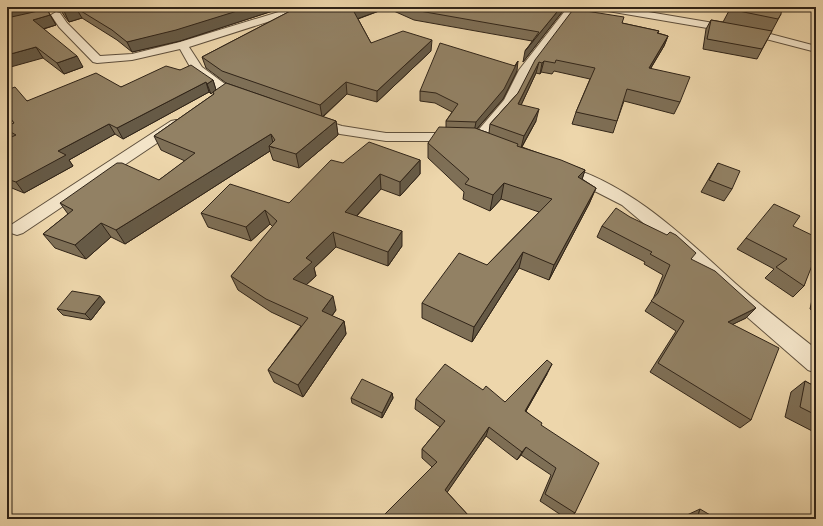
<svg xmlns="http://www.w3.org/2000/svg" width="823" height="526" font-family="'Gentium Book Plus',serif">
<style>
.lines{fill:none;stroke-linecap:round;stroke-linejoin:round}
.street-casing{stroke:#5f503d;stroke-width:2}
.street{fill:#f3e4c8;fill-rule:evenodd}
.wall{fill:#7e6f56;stroke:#302418}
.shaded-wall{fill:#665a46;stroke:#302418}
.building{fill:#928164;stroke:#302418}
</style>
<rect width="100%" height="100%" fill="#edd6ab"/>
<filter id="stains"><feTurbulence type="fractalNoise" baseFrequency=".005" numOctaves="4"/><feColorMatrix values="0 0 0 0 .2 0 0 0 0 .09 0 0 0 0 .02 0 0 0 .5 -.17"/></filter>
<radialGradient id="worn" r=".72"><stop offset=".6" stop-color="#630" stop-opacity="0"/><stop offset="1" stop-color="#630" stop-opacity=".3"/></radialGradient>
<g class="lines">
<defs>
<path id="street" d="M 295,7 L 310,7 L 308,9 L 189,47 L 202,67 L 225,84 L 249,93 L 250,96 L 249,99 L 244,100 L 217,90 L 193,72 L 180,49 L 132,60 L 97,63 L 93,62 L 59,27 L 51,15 L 56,12 L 60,13 L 67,23 L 100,56 L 132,54 L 180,42 Z
M 568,7 L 578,7 L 531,70 L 515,104 L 487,137 L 482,138 L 477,137 L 475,134 L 504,100 L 519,70 Z
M 597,7 L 619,7 L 755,30 L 816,46 L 816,52 L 754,36 L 602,10 Z
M 313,117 L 342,126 L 386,133 L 458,133 L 463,134 L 465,137 L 463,140 L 458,141 L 386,141 L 340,134 L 308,124 L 306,121 L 308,118 Z
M 176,120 L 181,121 L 183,124 L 181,127 L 23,233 L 17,235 L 11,233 L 8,229 L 11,225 L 171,121 Z
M 559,164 C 630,183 683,236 736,284 C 762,307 789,327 816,349 L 816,373 L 808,370 L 723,296 L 686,259 L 622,205 L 581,184 L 553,172 L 551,169 L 553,166 Z"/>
</defs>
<!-- street casing -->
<use href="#street" class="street-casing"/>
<!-- street -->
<use href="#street" class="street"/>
</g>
<!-- wall -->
<path class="wall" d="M 7,7 L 285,7 L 180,41 L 132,52 L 117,40 L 82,18 L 69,22 L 65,17 L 60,9 L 48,11 L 56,25 L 44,29 L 83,67 L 64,74 L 43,58 Z
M 298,7 L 566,7 L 523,62 L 532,41 L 414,20 L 387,8 L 358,19 L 371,43 L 431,51 L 377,102 L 347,94 L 323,117 L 336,121 L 338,135 L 299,168 L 273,160 L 270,151 L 125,244 L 111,237 L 86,259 L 55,248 L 43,234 L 68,214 L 60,203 L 159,180 L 185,161 L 161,150 L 154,136 L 214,94 L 213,92 L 211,94 L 209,92 L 123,139 L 115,134 L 69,160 L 73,166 L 24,193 L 7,186 L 7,139 L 10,137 L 7,134 L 7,126 L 14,123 L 7,114 L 7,90 L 27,101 L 121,87 L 180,70 L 213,80 L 216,90 L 272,99 L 226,83 L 206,68 L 202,57 Z
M 575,7 L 595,7 L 591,12 L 622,23 L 659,31 L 658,33 L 668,36 L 664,46 L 651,68 L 680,102 L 674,114 L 624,101 L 617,121 L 613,133 L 572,124 L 576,112 L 590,79 L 554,71 L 552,74 L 541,72 L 540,74 L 536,73 L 521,105 L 536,121 L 522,147 L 585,170 L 582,179 L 596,188 L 589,204 L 549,280 L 519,268 L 472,342 L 422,318 L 422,303 L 487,265 L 539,212 L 501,199 L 490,211 L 463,199 L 464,192 L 428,158 L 428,143 L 446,128 L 446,121 L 452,112 L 435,103 L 420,101 L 420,91 L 517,71 L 503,99 L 477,129 L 489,133 L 490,124 L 518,93 Z
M 731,7 L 781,14 L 757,59 L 703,49 L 706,29 L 711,20 L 723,22 Z
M 420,160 L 420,174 L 400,196 L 381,189 L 357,216 L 402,246 L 388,266 L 336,247 L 314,268 L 316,276 L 306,285 L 336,310 L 332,316 L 344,321 L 346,334 L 303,397 L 274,382 L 268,370 L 301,326 L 271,312 L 238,290 L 231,276 L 273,227 L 270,224 L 251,241 L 208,227 L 201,213 L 289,203 L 343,163 Z
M 718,163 L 732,189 L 724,201 L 701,192 Z
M 602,226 L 691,259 L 746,318 L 733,324 L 751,420 L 740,428 L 650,372 L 676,331 L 645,311 L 653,299 L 663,275 L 644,264 L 645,262 L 597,237 Z
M 793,226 L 811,262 L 804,286 L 793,297 L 765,278 L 774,269 L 737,249 L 746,238 Z
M 815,286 L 816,286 L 816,313 L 810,309 Z
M 105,302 L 91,320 L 63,315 L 57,309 Z
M 547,374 L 526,411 L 541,425 L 575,513 L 568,519 L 567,519 L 540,501 L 551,475 L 521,455 L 517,460 L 486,436 L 447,492 L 468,515 L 466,519 L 380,519 L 432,467 L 422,458 L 422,449 L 440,427 L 415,409 L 416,399 L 483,390 L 505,402 Z
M 805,381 L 816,387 L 816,433 L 785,417 L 791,392 Z
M 392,393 L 393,398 L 382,418 L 352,403 L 351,398 Z
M 700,509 L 697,519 L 686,519 L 687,515 Z"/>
<!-- shaded-wall -->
<path class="shaded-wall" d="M 17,7 L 60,7 L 60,9 L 7,21 L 7,9 Z
M 250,7 L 285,7 L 180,41 L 132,52 L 127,42 Z
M 362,7 L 387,7 L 387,8 L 354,20 L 353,10 Z
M 561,7 L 566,7 L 523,62 L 525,51 Z
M 590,7 L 595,7 L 583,21 L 586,11 Z
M 76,8 L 82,18 L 69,22 L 64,11 Z
M 50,15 L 56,25 L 39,30 L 33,20 Z
M 668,36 L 664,46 L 644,79 L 649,68 Z
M 432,40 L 431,51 L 377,102 L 377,91 Z
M 36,47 L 43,58 L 7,68 L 7,55 Z
M 77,56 L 83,67 L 64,74 L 57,63 Z
M 518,61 L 517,71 L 503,99 L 474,132 L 476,122 Z
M 544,61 L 541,72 L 540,74 L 542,63 Z
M 539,62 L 536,73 L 516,116 L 518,104 Z
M 213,80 L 216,90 L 211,94 L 207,84 Z
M 206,82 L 209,92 L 123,139 L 117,128 Z
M 346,82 L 347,94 L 322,117 L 320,105 Z
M 539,109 L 536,121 L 521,148 L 524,136 Z
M 336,121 L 338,135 L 299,168 L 296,154 Z
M 109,124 L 115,134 L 69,160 L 73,166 L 24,193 L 16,182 L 58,151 Z
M 271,134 L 274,148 L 269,146 L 270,151 L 125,244 L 116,230 Z
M 420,160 L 420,174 L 400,196 L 400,182 Z
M 585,170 L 580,186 L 578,177 Z
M 380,174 L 381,189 L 347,226 L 345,212 Z
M 504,183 L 501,199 L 490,211 L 493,195 Z
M 596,188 L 589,204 L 549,280 L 554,265 Z
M 265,210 L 270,224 L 251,241 L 246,227 Z
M 101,223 L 111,237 L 86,259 L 75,245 Z
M 402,231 L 402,246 L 388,266 L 388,252 Z
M 333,232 L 336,247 L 314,268 L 316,276 L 297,293 L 293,279 L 306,258 Z
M 523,252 L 519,268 L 472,342 L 474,327 Z
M 100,296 L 105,302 L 91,320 L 85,314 Z
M 333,296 L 336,310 L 325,325 L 322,311 Z
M 756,308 L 746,318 L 719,331 L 728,322 Z
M 344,321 L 346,334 L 303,397 L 298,385 Z
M 552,364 L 547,374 L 521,420 L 525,411 Z
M 392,393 L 393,398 L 382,418 L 382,413 Z
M 489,427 L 486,436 L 444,497 L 445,490 Z
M 526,447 L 521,455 L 517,460 L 522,452 Z"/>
<!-- building -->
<path class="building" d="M 7,7 L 17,7 L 7,9 Z
M 60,7 L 250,7 L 176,30 L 127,42 L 112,30 L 76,8 L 64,11 Z
M 298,7 L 362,7 L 353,10 L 371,43 L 403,31 L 432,40 L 377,91 L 346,82 L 320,105 L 222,71 L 202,57 Z
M 407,7 L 561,7 L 525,51 L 539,32 L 414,10 Z
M 575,7 L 590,7 L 586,11 L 624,17 L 622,23 L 659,31 L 657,33 L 668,36 L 649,68 L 690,77 L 680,102 L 627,89 L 617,121 L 576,112 L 595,68 L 556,60 L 555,63 L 544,61 L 542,63 L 539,62 L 518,104 L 539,109 L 524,136 L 490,124 L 518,93 L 535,60 Z
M 731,7 L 782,7 L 781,14 L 778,19 L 729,9 Z
M 47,9 L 50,15 L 33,20 L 77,56 L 57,63 L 36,47 L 7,55 L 7,18 Z
M 711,20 L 772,31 L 762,49 L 707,39 Z
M 440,43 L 515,66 L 518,61 L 504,89 L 476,122 L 446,121 L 458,104 L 436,93 L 420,91 Z
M 191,65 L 213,80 L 207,84 L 206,82 L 117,128 L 109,124 L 58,151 L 66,155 L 16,182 L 7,179 L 7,139 L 16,135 L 7,130 L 7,126 L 14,123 L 7,113 L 7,90 L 15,87 L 27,101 L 96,73 L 121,87 L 166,66 L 180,70 Z
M 226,83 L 336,121 L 296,154 L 269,146 L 275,140 L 271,134 L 116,230 L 101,223 L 75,245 L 43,234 L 73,210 L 60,203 L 117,163 L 122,163 L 159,180 L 195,153 L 154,136 L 214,94 L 213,92 Z
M 439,127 L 475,128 L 518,144 L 517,146 L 561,160 L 585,170 L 578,177 L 596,188 L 554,265 L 523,252 L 474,327 L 422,303 L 459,253 L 487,265 L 552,199 L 504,183 L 493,195 L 465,184 L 469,179 L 428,143 Z
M 369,142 L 420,160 L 400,182 L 380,174 L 345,212 L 402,231 L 388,252 L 333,232 L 306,258 L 312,262 L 293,279 L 333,296 L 322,311 L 344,321 L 298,385 L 268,370 L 308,318 L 266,299 L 231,276 L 277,221 L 265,210 L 246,227 L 201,213 L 230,184 L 289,203 L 331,160 L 343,163 Z
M 718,163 L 740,171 L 732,189 L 709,180 Z
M 774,204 L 800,216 L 793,226 L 816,237 L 816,254 L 811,262 L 813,263 L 804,286 L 776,267 L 787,259 L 746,238 Z
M 616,208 L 630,217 L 667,235 L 670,232 L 676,235 L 696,253 L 691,259 L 715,271 L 756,308 L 728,322 L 779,348 L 751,420 L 658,363 L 684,321 L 651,301 L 658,293 L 670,265 L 650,254 L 652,252 L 602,226 Z
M 72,291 L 100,296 L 85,314 L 57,309 Z
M 547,360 L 552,364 L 525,411 L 542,423 L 541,425 L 599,463 L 575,513 L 545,494 L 556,468 L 526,447 L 522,452 L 489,427 L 445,490 L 468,515 L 464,519 L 380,519 L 437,462 L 422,449 L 445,421 L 416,399 L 445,364 L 483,390 L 486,386 L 505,402 Z
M 362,379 L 392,393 L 382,413 L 351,398 Z
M 805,381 L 816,387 L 816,415 L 800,407 Z
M 700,509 L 717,519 L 697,519 Z"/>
<!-- margin -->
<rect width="823" height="526" fill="none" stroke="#edd6ab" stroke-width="24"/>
<rect x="8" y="8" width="807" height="510" fill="none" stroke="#302418" stroke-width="2"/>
<rect x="12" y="12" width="799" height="502" fill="none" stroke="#302418"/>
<rect width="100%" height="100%" filter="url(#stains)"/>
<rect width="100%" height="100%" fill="url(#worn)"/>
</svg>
